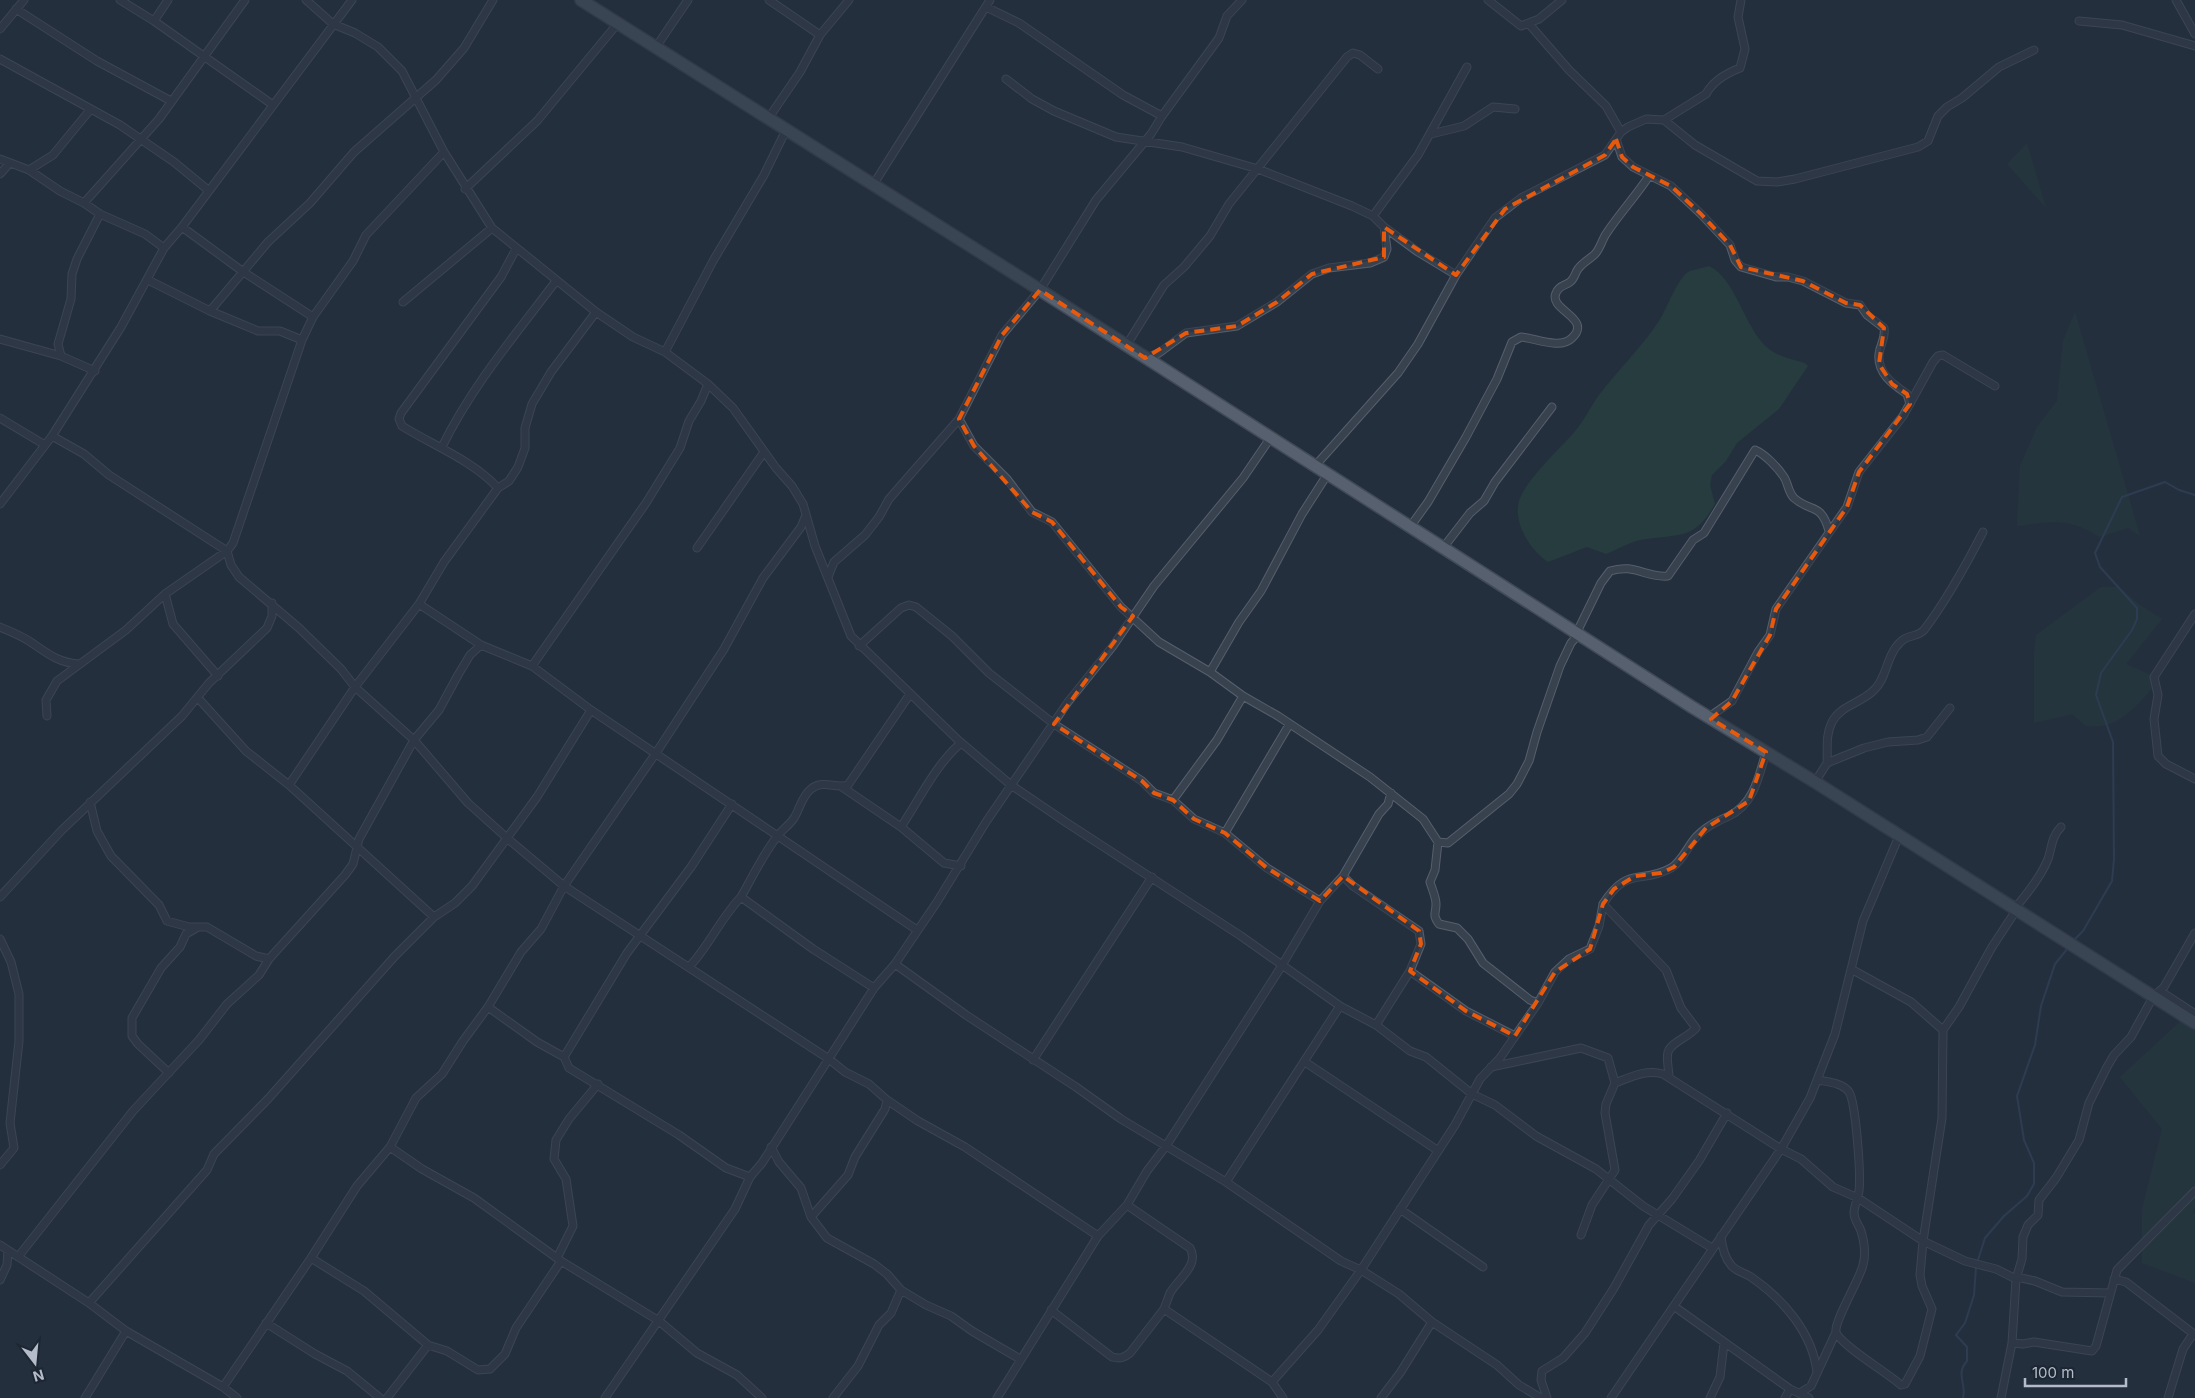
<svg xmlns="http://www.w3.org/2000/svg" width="2195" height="1398" font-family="Inter,sans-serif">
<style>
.green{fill:#263c3f}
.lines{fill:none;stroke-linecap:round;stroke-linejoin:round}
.stream{stroke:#394c67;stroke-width:2}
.minor-casing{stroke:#565f6c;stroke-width:9}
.primary-casing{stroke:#414a57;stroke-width:14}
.minor{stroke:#38414e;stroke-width:7}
.primary{stroke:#56606e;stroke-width:11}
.marked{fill:none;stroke:#e8590c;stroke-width:4;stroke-dasharray:10 6;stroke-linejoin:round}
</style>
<rect width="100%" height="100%" fill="#242f3e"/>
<!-- green -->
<path class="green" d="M 2027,143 L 2046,208 L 2007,164 Z
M 1709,266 C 1736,278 1744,329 1769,349 C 1779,357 1793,359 1805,363 L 1808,366 L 1779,409 L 1737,443 L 1726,461 L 1712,475 L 1710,485 L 1715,504 C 1695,539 1682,534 1647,539 C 1633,540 1619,549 1606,554 L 1587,547 L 1548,562 C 1530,550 1513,523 1519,501 C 1526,479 1561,448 1576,430 C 1585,419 1591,406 1599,395 C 1618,370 1641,348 1659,321 C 1667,309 1678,276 1690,271 C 1696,269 1703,268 1709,266 Z
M 2075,312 L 2140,536 L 2128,528 L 2100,537 C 2067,517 2054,521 2017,526 L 2020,466 L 2037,427 L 2057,401 L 2063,341 Z
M 2101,587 L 2119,587 L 2140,605 L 2162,619 L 2126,664 L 2160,679 C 2146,695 2128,719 2106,725 C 2100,727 2092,726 2086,726 L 2072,714 L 2034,723 L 2034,654 L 2036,635 Z
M 2187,1015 L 2195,1020 L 2195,1208 L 2193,1211 L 2195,1214 L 2195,1283 L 2142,1263 L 2142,1209 L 2162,1129 L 2120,1077 Z"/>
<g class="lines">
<!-- stream -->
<path class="stream" d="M 2074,940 L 2083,931 L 2112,881 L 2114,859 L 2113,742 L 2096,695 L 2101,673 L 2132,630 L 2137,619 L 2137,608 L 2100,567 L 2095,553 L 2122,497 L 2165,482 L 2179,490 L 2195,495
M 1977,1263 L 1985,1238 L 2004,1216 L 2027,1196 L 2034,1184 L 2034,1163 L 2024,1140 L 2017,1096 L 2035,1045 L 2041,1006 L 2055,964 L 2068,948
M 1963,1398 C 1967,1384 1955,1374 1967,1361 L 1967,1347 L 1956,1335 L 1965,1323 L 1974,1295 L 1976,1267"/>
<defs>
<path id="minor" d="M 120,0 L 154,21 L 273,105
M 306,0 L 333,24 L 355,33 L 378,47 L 402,71 L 444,152 L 492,228 L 596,312 L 633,337 L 665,352 L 708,384 L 733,408 L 776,468 L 792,486 L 803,504 L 815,546 L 851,636 L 958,740 L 1011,785 L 1067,823 L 1241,936 L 1340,1006 L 1376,1025 L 1410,1051 L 1426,1057 L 1472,1094 L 1495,1105 L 1536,1136 L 1596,1169 L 1643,1206 L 1712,1248
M 769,0 L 820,35
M 1488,0 L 1521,26 L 1539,19 L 1562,0
M 2176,0 L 2195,34
M 986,7 L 1019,23 L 1123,95 L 1162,116
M 16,9 L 97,61 L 171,101
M 154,21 L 168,0
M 2079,21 L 2122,25 L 2195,46
M 1529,24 L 1569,70 L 1606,106 L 1621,132
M 0,29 L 24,0
M 656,47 L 688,0
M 0,59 L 120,125 L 174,162 L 208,190
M 1006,79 L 1032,99 L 1054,111 L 1116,137 L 1182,147 L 1258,169 L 1352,206 L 1373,216 L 1384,227 L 1418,252 L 1456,275
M 768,119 L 800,72 L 820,35 L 849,0
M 1664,120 L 1706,94 C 1713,81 1727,73 1740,68 L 1745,49 L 1738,17 L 1741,0
M 1431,134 L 1464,126 L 1493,107 L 1515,109
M 1616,139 L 1622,157 L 1633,167 L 1671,186 L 1701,214 L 1730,245 L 1735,260 L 1741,267 L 1776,277 L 1788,277 L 1803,281 L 1846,303 L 1860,305 L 1867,315 L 1884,328 C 1886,339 1880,344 1879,354 C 1877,374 1894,385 1907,394 L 1910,404
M 0,159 L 29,170 L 60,191 L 84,203 L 100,214 L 145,234 L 164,248
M 29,170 L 53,155 L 90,110
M 0,174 L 9,164
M 873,185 L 990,0
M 465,189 L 537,121 L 618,23
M 84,203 L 159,119 L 245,0
M 1373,216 L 1418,155 L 1467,67
M 182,227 L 242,271 L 313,317
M 148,280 L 210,311 L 258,331 L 280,331 L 302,340
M 403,302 L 492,228
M 210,311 L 268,242 L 310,203 L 354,152 L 436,80 L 464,48 L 493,0
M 0,339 L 61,356 L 95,371
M 1126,346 L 1164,285 L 1184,267 L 1210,236 L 1229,204 L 1347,57 L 1353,53 L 1360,55 L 1378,69
M 665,352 L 713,261 L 764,175 L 786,130
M 61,356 L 58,344 L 71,299 L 72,274 L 77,259 L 100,214
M 1146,358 L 1159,353 L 1186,333 L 1237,326 L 1277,302 L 1312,274 L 1329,268 L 1370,263 L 1384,257 L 1387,249 L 1384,227
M 0,418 L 45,445
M 959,419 L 974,446 L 1007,479 L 1032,512 L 1052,522 L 1121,607 L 1159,642 L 1210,672 L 1243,696 L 1278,716 L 1370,777 L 1423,819 L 1438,842 L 1448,843 L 1509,794 L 1517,784 L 1529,761 L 1537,732 L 1560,666 L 1571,643 L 1579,634
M 52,436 L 84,454 L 109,475 L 227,551 L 231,565 L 239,577 L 299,628 L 341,669 L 355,687 L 414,740 L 468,803 L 508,839 L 564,886 L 829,1059 L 845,1072 L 869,1084 L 887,1100 L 918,1121 L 965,1147 L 1098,1236
M 442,447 C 471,387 516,334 556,281
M 1315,466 L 1398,373 L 1418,344 L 1456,275 L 1495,218 L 1521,198 L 1605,155 L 1621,132 L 1628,127 L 1646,119 L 1664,120 L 1695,145 L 1757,181 L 1777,182 L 1795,179 L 1918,147 L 1928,141 L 1938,116 L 1947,107 L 1962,98 L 1999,67 L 2034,50
M 498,488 C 472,460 434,446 402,426 L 399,419 L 401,413 L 501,277 L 516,249
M 0,504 L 52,436 L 121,327 L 164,248 L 182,227 L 352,0
M 1410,527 L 1428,502 L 1466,437 L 1497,379 L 1512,342 L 1521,337 C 1535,338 1560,350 1572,338 C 1593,318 1548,310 1556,293 C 1559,285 1565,286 1570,282 C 1575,278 1575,273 1578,269 C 1582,263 1590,259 1595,254 C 1600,249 1602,240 1606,234 C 1619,214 1636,196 1649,176
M 697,548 L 764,452
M 1443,548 L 1470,513 L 1484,501 L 1495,482 L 1552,407
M 828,577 L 834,562 L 865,535 L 879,517 L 889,499 L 959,419 L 1002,335 L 1040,290 L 1096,200 L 1151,134 L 1162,116 L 1219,38 L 1227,16 L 1242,0
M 165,594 L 173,624 L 218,676
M 419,604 L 481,645 L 532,666 L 591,710 L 917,930
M 2195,614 L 2154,677 L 2158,695 L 2154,719 L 2158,756 L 2166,764 L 2195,779
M 0,627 C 9,631 20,635 29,641 C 46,652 56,662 78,664
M 1577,632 L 1601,583 L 1610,571 C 1635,563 1645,578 1668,576 L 1693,540 L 1704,533 L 1755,450 C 1765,454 1778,468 1784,477 C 1788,483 1788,492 1794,498 C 1811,513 1821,502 1829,531
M 859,646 L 901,608 L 909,605 L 916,607 L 952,636 L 989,673 L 1054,724 L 1142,781 L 1154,793 L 1173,800 L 1194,819 L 1225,833 L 1267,868 L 1320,901
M 532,666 L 646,503 L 680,448 L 689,421 L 701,401 L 708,384
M 1210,672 L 1239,622 L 1261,591 L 1302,514 L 1327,475
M 198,698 L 246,751 L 289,785 L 434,917
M 47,716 L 46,700 L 57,681 L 126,630 L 165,594 L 227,551 L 233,543 L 302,340 L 313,317 L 353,261 L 366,235 L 444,152
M 1709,717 L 1732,701 L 1758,652 L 1770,635 L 1776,609 L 1847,507 L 1859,472 L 1903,416 L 1933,362 L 1938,356 L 1943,355 L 1995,386
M 1827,763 C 1828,749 1825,736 1832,722 C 1841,705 1860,704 1874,690 C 1886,679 1886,660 1896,647 C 1907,632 1916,639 1924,630 C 1947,600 1966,565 1983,532
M 1815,782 L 1827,763 L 1864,748 L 1888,742 L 1918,740 L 1927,737 L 1950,708
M 289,785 L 355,687 L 419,604 L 444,562 L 498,488 L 509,481 L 518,467 L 525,448 L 525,428 L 532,404 L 551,372 L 596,312
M 842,787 L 901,827 L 944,863 L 961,866
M 1391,793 L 1388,804 L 1379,814 L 1343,876 L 1353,886 L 1419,931 L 1421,944 L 1410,971 L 1466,1011 L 1515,1036
M 1173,800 L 1217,740 L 1243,696
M 90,802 L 97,831 L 111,856 L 159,905 L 167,921 L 189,927 L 207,927 L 256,956 L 269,959
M 901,827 C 919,800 936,764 961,743
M 1225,833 L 1289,725
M 1438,842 L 1435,870 L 1430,882 C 1432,889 1436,897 1436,904 C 1436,914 1432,914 1439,924 L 1457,928 L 1468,939 L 1483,963 L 1530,1000 L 1538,1003
M 0,897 L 62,830 L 182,716 L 209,683 L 267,628 L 272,616 L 272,603
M 2015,908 C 2027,894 2041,877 2048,859 C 2052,848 2051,837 2061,827
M 0,939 L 11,962 L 19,994 L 19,1041 L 10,1123 L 14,1148 L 0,1165
M 895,964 L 966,1015 L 1076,1087 L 1121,1119 L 1226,1182 L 1341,1261 L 1361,1270 L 1399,1294 L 1432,1322 L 1497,1365 L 1519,1385 L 1541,1398
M 689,967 C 709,946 720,919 741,897
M 1851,969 L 1911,1002 L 1943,1030
M 874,988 L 813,949 L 741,897 C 752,878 762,856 776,838 C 781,830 789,826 794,818 C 800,808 802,796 811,789 C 823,779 836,789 848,785 L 910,694
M 2160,991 L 2195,1014
M 488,1007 L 537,1042 L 564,1057 L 569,1068 L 679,1135 L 726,1168 L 750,1177
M 1376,1025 L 1410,971
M 564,1057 L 627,953 L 691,867 L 732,804
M 1033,1060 L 1152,877
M 1305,1062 L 1437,1150
M 1491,1067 L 1581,1048 L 1608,1058 L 1615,1083 C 1631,1077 1646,1069 1663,1074 L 1781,1149 L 1801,1159 L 1833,1187 L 1858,1198 L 1923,1241 L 1965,1261 L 1996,1269 L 2016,1279
M 169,1073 L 138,1044 L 132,1036 L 132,1018 L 161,968 L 180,947 L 186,934 L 198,927
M 1669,1077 C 1669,1070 1666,1059 1668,1052 C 1671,1042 1689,1037 1696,1028 L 1681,1008 L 1666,970 L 1603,904 C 1628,865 1640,885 1671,868 C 1682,862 1688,845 1697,836 C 1706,826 1718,821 1729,816 C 1754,804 1759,776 1766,752
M 1818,1080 C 1828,1082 1843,1083 1849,1092 C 1856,1103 1861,1176 1859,1191 C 1858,1198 1854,1206 1854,1213 C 1854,1220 1859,1225 1861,1231 C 1864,1241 1866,1254 1863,1265 C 1860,1279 1834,1321 1836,1332 C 1839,1344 1888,1373 1901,1385 L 1905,1384 L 1920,1356 L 1932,1309 L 1922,1286 L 1920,1275 L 1923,1241 L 1942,1118 L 1943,1030 L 1959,1007 L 1992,947 L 2017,909
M 390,1147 L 422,1169 L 474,1198 L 561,1261 L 659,1321 L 697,1353 L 737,1375 L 762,1398
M 771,1147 L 779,1162 L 801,1188 L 811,1217 L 827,1238 L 874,1264 L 887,1274 L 901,1290 L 926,1305 L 951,1316 L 972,1331 L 1020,1359
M 1226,1182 L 1340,1006
M 1400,1209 L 1483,1267
M 811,1217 L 848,1175 L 855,1157 L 885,1109 L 887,1100
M 1581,1235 L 1592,1205 L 1615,1170 L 1605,1113 L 1606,1104 L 1615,1083
M 1721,1236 C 1722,1247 1724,1257 1731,1265 C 1735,1271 1745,1273 1751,1277 C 1783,1299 1813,1333 1817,1373
M 0,1245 L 89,1303 L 126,1331 L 223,1387 L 237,1398
M 18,1257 L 133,1111 L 199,1040 L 227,1004 L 259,975 L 269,959 L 345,875 L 353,864 L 359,839 L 414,740 L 439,710 L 458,675 L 470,655 L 481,645
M 311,1258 L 364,1291 L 428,1345 L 387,1398
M 557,1258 L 573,1226 L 566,1179 L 554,1159 L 556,1140 L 569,1119 L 598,1084
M 2017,1277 L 2035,1281 L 2062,1292 L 2110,1293
M 2114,1279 L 2126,1282 L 2195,1335
M 0,1280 L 7,1265 L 8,1251
M 89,1303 L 207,1170 L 214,1154 L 268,1099 L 395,956 L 434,917 L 455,903 L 472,886 L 537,797 L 591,710
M 1675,1307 L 1790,1389 L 1809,1398
M 1051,1310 L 1112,1357 C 1120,1359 1124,1358 1130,1353 L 1164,1309
M 266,1323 L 315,1354 L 347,1371 L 380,1398
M 2012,1343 L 2023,1344 L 2034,1342 L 2092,1351 L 2096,1346 L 2117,1270 L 2195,1191
M 428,1345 L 447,1351 L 478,1370 L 490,1369 L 505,1354 L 516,1328 L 561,1261
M 1272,1382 L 1318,1330 L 1361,1270 L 1455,1125 L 1480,1079 L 1500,1058 L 1538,1003 L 1555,972 L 1569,959 L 1590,949 L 1599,926 L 1603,904
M 223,1387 L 311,1258 L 357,1186 L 390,1147 L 416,1098 L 442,1074 L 463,1041 L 488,1007 L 521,952 L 541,929 L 564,886 L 656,753 L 724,649 L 763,578 L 801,527 L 806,515
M 1800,1393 L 1811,1386 L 1836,1332
M 85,1398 L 126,1331
M 605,1398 L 735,1209 L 750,1177 L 762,1163 L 874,988 L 895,964 L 937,902 L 986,822 L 1068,702 L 1113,646 L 1154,586 L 1243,478 L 1271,437
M 833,1398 L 858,1366 L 879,1325 L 891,1313 L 901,1290
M 997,1398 L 1098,1236 L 1127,1205
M 1283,1398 L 1272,1382 L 1164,1309 C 1166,1304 1168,1298 1170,1293 C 1178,1279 1200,1265 1190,1248 L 1127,1205 L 1147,1171 L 1166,1146 L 1281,967 L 1320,901 L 1343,876
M 1381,1398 L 1400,1373 L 1432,1322
M 1547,1398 L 1541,1380 L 1542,1371 L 1563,1358 L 1585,1333 L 1614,1288 L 1649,1225 L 1672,1199 L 1699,1161 L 1727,1113
M 1611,1398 L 1781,1149 L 1810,1098 L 1835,1034 L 1863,921 L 1899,836
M 1710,1398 L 1720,1377 L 1724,1343
M 1785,1398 L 1790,1389
M 2001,1398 L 2012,1343 L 2016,1279 L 2022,1259 L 2023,1237 L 2028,1225 L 2038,1215 L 2039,1200 L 2056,1178 L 2079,1140 L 2089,1103 L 2107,1067 L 2114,1055 L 2131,1037 L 2153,997 L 2164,987 L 2195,933
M 2168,1398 L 2183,1349 L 2193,1334"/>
<path id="primary" d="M 581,0 L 1040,290 L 1692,707 L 1815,782 L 2195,1023"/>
</defs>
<!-- minor casing -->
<use href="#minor" class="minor-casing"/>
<!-- primary casing -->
<use href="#primary" class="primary-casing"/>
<!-- minor -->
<use href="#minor" class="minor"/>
<!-- primary -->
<use href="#primary" class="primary"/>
</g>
<!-- marked area -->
<path d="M0 0H2195V1398H0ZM 1616,139 L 1622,157 L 1633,167 L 1671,186 L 1701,214 L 1730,245 L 1741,267 L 1803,281 L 1846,303 L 1860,305 L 1884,328 L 1879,364 L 1892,384 L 1907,394 L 1910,404 L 1859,472 L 1847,507 L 1776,609 L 1770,635 L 1732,701 L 1711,719 L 1766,752 L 1749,801 L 1706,828 L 1674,867 L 1661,873 L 1635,876 L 1614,889 L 1603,904 L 1590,949 L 1555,972 L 1515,1036 L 1466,1011 L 1410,971 L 1421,944 L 1419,931 L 1343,876 L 1320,901 L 1267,868 L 1225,833 L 1194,819 L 1173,800 L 1154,793 L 1142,781 L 1054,724 L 1133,616 L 1121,607 L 1052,522 L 1032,512 L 974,446 L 959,419 L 1002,335 L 1040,290 L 1145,358 L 1186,333 L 1237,326 L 1277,302 L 1312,274 L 1384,257 L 1384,227 L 1456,275 L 1505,209 L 1605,155 Z" fill="#242f3e" fill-opacity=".55" fill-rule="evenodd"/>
<path class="marked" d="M 1616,139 L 1622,157 L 1633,167 L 1671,186 L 1701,214 L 1730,245 L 1741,267 L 1803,281 L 1846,303 L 1860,305 L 1884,328 L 1879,364 L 1892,384 L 1907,394 L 1910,404 L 1859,472 L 1847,507 L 1776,609 L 1770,635 L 1732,701 L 1711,719 L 1766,752 L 1749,801 L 1706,828 L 1674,867 L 1661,873 L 1635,876 L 1614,889 L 1603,904 L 1590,949 L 1555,972 L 1515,1036 L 1466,1011 L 1410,971 L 1421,944 L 1419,931 L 1343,876 L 1320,901 L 1267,868 L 1225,833 L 1194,819 L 1173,800 L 1154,793 L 1142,781 L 1054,724 L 1133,616 L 1121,607 L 1052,522 L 1032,512 L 974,446 L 959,419 L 1002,335 L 1040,290 L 1145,358 L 1186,333 L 1237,326 L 1277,302 L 1312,274 L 1384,257 L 1384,227 L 1456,275 L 1505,209 L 1605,155 Z"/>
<!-- north arrow -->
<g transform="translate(35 1363) rotate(164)" stroke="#1d2633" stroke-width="4" paint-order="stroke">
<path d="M0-4L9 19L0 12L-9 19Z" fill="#b4bcc9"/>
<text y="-8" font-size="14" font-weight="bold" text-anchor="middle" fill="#b4bcc9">N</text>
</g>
<!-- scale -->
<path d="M2025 1378v8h101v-8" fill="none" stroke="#b4bcc9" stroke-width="2.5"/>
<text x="2032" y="1378" font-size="15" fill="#b4bcc9" stroke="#1d2633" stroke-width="4" paint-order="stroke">100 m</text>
</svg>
